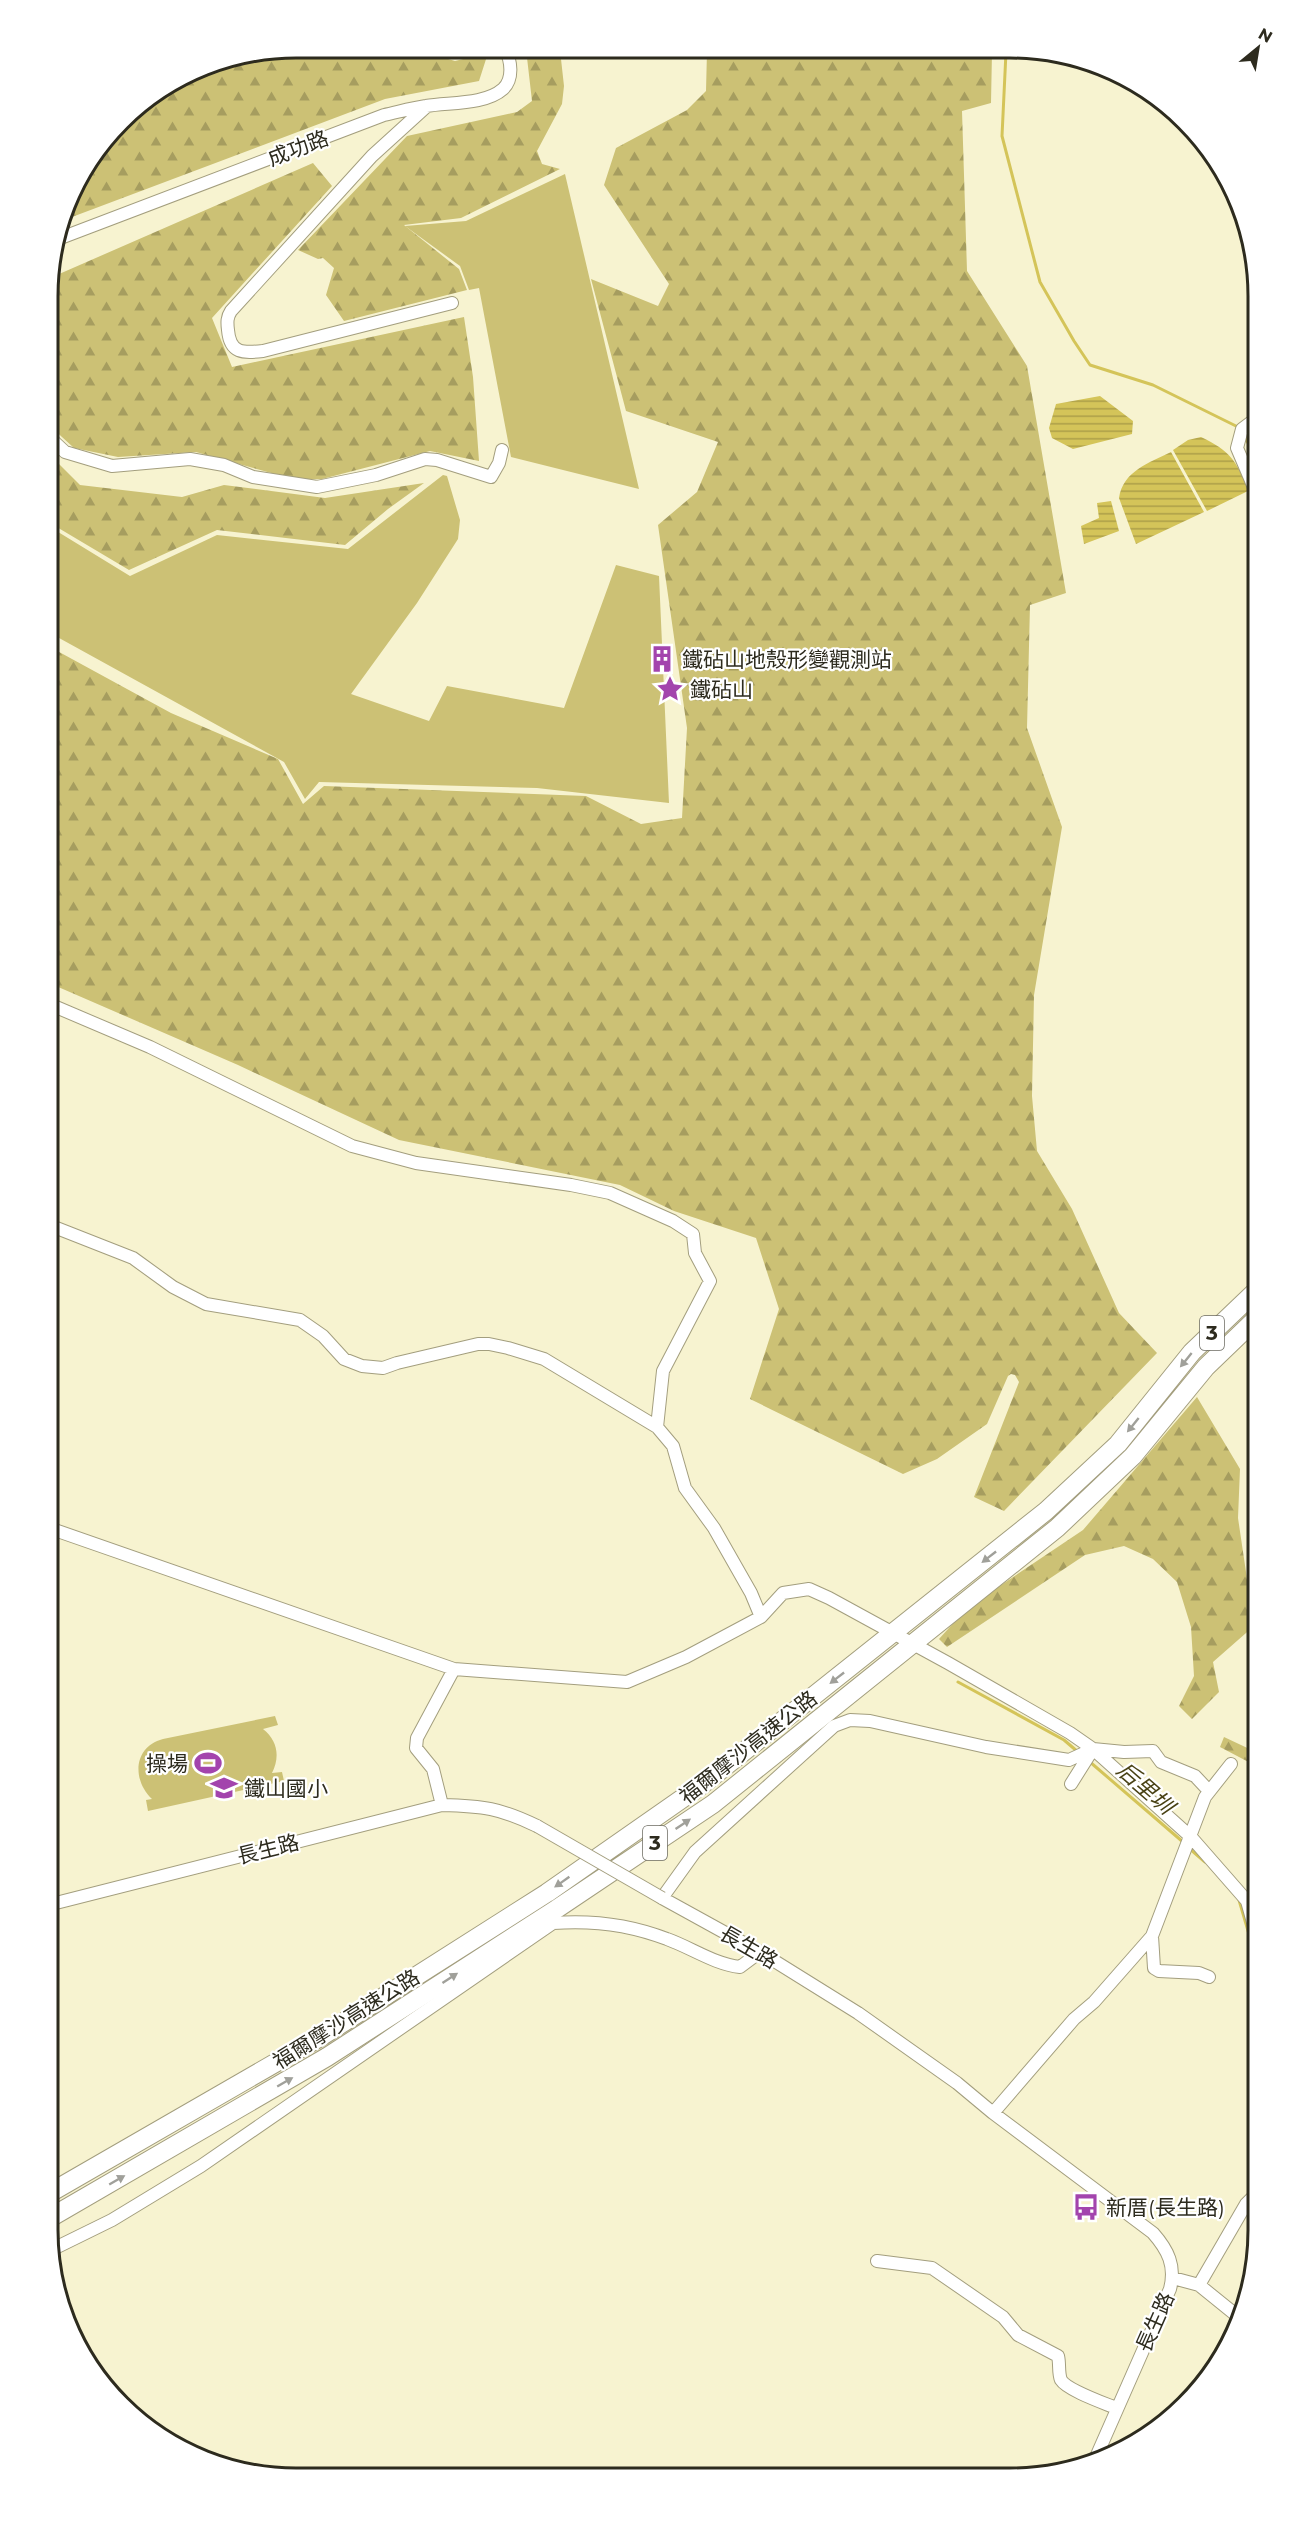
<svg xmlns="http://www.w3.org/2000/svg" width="1306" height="2527" font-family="Montserrat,'Noto Sans TC',sans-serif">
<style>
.grass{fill:#ccc175}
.forest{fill:url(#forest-firs)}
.water{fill:url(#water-rules)}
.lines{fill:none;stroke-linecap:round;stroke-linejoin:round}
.stream{stroke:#d4c459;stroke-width:3}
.minor-casing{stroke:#a39e7e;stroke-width:14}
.highway-casing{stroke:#a39e7e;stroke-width:20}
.minor{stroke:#fff;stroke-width:12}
.highway{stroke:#fff;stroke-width:18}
.minor-bridge-casing{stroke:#a39e7e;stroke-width:14;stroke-linecap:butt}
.minor-bridge{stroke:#fff;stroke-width:12}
.oneway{fill:#a0a09a}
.labels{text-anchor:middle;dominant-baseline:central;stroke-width:4.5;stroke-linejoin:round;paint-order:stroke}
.shield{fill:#fff;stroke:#6c6b62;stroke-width:1.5}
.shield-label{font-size:20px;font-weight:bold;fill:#2d2b1e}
.street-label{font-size:21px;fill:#2d2b1e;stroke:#fff}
.poi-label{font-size:21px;fill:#2d2b1e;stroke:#fff;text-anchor:start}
.water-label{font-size:22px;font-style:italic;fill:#494215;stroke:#fff}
.rim{fill:none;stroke:#2d2b1e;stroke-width:3}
</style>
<defs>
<pattern id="forest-firs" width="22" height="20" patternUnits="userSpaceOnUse" patternTransform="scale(1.5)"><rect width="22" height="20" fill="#ccc175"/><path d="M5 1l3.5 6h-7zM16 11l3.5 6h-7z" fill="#a69d5f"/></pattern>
<pattern id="water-rules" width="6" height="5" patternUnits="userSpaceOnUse" patternTransform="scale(1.5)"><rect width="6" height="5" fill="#d4c459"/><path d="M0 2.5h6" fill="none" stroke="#ac9f49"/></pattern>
</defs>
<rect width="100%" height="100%" fill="#f7f3d0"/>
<!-- grass -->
<path class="grass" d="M 565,174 L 639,489 L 511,457 L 479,288 L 469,290 L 460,266 L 405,226 L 466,221 Z
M 443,475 L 447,476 L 460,520 L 458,539 L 417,603 L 351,694 L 429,721 L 447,686 L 564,708 L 616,565 L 659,576 L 669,803 L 537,788 L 319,782 L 305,799 L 284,762 L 50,633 L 50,527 L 130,576 L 217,535 L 348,549 Z
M 275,1716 L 278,1725 L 263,1729 C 278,1741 280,1757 272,1773 L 282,1772 L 284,1781 L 148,1811 L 146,1800 L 152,1799 C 132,1780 133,1747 163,1739 Z"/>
<!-- forest -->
<path class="forest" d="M 296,48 L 414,49 L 455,61 L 488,53 L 479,81 L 385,99 L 64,220 L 74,186 L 132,110 L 202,67 Z
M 526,49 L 560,50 L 564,86 L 562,104 L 537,151 L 542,164 L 560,169 L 461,218 L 404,225 L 459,269 L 467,290 L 344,321 L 326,295 L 334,268 L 323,258 L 318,259 L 298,250 L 407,136 L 517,112 L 532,101 Z
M 707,51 L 992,52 L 991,103 L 962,111 L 967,271 L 1027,366 L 1066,593 L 1030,605 L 1027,728 L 1062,827 L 1034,995 L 1032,1096 L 1037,1151 L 1072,1209 L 1119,1313 L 1157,1353 L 1004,1511 L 974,1497 L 1019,1382 L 1015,1375 L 1011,1374 L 1008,1376 L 987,1424 L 937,1459 L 903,1474 L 750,1399 L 779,1309 L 756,1238 L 674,1211 L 620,1185 L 399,1140 L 238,1065 L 49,983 L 50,647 L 171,713 L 278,759 L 303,804 L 324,786 L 586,796 L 641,824 L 682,818 L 687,728 L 658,525 L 697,492 L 718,442 L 626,411 L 591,279 L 658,306 L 669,284 L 604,185 L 616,148 L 687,110 L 706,91 Z
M 313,163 L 332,186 L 212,318 L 232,367 L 464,317 L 473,377 L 479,461 L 430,451 L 322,479 L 293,479 L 196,452 L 118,457 L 74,448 L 50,426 L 50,278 Z
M 50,455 L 80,485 L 182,497 L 224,485 L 325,498 L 424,483 L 388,509 L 345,545 L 217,530 L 129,570 L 50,523 Z
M 1197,1397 L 1240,1469 L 1238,1518 L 1254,1626 L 1213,1662 L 1219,1692 L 1192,1719 L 1179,1706 L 1194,1676 L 1191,1627 L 1177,1582 L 1153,1559 L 1124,1546 L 1085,1555 L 947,1647 L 939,1639 L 967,1608 L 1083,1530 Z
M 1224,1737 L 1258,1753 L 1258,1767 L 1220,1747 Z"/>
<!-- water -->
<path class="water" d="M 1100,396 L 1133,421 L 1132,434 L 1073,449 L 1052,438 L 1049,428 L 1056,404 Z
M 1201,437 C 1230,451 1235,459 1248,488 L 1248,491 L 1207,511 L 1173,450 L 1188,440 Z
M 1171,452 L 1204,512 L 1136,544 L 1119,498 C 1123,471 1149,463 1171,452 Z
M 1111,501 L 1119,531 L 1084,544 L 1081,526 L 1099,518 L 1097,503 Z"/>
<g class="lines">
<!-- stream -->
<path class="stream" d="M 1006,52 L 1002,136 L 1040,282 L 1074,341 L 1090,365 L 1153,385 L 1238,427
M 1245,438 L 1258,459
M 958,1682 L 1064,1740 L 1078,1752
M 1090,1762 L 1183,1842
M 1190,1849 L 1205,1862
M 1239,1900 L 1258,1965"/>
<defs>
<path id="minor" d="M 427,106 L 372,156 L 231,311 C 227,317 227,322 228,330 C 230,354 243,353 263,351 L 452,303
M 58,239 L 384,115 C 398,112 412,108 426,106 C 449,102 485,105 503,89 C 514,79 511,60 505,49
M 50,438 L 65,452 L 112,466 L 190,459 L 224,465 L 253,477 L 317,487 L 376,475 L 425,459 L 437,460 L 491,477 L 499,463 L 502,450
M 1258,497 L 1237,448 L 1242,429 L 1258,417
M 49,1004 L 150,1047 L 352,1146 L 416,1163 L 571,1185 L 610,1193 L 673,1221 L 693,1234 L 695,1253 L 710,1281 L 663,1371 L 657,1427 L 673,1446 L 685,1488 L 714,1528 L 751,1593 L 761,1617
M 49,1225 L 133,1258 L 173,1287 L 206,1304 L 300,1320 L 323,1336 L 344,1359 L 362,1366 L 383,1368 L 397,1363 L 478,1344 L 489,1344 L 508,1348 L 544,1359 L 657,1427
M 49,1528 L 454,1669 L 627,1682 L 686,1657 L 761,1617 L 783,1593 L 809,1589 L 829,1598 L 948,1663 L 1070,1733 L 1093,1749 L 1191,1837 L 1247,1901 L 1258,1940
M 1071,1784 L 1093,1749
M 442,1805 L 433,1769 L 416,1748 L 417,1738 L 454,1669
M 48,1905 L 442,1805 C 483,1806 500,1808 537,1826
M 1152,1936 L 1154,1968 L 1159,1971 L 1199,1973 L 1209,1977
M 993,2113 L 1074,2019 L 1094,2002 L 1152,1936 L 1205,1797 L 1231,1764
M 51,2250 L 112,2220 L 201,2166 L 553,1923 C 592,1920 631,1925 667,1939 C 692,1948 714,1964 740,1967 L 760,1952
M 877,2261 L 932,2268 L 1003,2317 L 1018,2335 L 1058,2356 C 1060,2364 1058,2373 1061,2380 C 1067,2390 1104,2403 1116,2408
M 1173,2278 L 1199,2285 L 1246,2204 L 1257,2193
M 1199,2285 L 1241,2319
M 1093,2464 L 1170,2289 C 1176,2266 1168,2250 1153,2233 L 993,2113 L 957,2083 L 858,2013 L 760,1952 L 662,1898 L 695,1852 L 834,1726 L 850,1720 L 870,1721 L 986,1747 L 1069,1760 L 1093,1749 L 1124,1752 L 1153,1751 L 1161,1762 L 1195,1776 L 1209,1791"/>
<path id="highway" d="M 48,2194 L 322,2036 L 547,1893 L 703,1784 L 1046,1511 L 1118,1444 L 1192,1352 L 1258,1289
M 48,2219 L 327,2057 L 555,1910 L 713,1804 L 1057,1528 L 1133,1456 L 1206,1367 L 1258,1317"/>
</defs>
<!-- minor casing -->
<use href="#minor" class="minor-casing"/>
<!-- highway casing -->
<use href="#highway" class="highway-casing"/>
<!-- minor -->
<use href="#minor" class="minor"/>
<!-- highway -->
<use href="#highway" class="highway"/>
<defs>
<path id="minor-bridge" d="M 537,1826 L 662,1898"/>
</defs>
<!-- minor-bridge casing -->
<use href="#minor-bridge" class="minor-bridge-casing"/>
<!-- minor-bridge -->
<use href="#minor-bridge" class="minor-bridge"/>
</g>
<!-- one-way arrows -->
<defs><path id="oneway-solid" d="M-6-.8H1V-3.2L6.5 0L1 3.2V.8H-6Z" transform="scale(1.5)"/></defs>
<g class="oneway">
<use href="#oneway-solid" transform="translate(1186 1360) rotate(129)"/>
<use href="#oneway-solid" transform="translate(1133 1425) rotate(129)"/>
<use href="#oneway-solid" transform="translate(989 1557) rotate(142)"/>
<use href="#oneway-solid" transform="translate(837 1678) rotate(142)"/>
<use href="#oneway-solid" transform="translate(683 1824) rotate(-34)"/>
<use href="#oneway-solid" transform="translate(562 1882) rotate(145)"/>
<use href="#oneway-solid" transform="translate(450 1978) rotate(-33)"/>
<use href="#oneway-solid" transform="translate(285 2082) rotate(-30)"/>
<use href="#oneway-solid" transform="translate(117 2180) rotate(-30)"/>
</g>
<!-- icons -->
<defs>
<symbol id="building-bare" viewBox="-9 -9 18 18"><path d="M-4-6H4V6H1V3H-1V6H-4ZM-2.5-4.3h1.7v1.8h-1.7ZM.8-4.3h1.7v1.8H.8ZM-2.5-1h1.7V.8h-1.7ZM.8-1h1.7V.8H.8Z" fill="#a344ad" stroke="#fff" stroke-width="2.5" paint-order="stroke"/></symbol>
<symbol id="sight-bare" viewBox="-9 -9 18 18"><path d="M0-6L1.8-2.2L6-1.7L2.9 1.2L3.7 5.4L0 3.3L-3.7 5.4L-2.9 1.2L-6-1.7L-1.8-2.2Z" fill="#a344ad" stroke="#fff" stroke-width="2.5" paint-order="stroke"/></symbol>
<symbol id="stadium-bare" viewBox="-9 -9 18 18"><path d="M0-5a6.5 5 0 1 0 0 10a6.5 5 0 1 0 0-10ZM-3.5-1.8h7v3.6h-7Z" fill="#a344ad" stroke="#fff" stroke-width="2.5" paint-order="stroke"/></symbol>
<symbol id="school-bare" viewBox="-9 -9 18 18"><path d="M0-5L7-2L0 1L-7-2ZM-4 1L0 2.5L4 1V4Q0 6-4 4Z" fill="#a344ad" stroke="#fff" stroke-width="2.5" paint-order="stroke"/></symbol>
<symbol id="bus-bare" viewBox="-9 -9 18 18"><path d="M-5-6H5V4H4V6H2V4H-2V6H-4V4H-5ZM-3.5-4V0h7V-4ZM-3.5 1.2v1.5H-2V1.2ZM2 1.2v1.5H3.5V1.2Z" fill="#a344ad" stroke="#fff" stroke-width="2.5" paint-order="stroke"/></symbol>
</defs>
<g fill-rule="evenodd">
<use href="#building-bare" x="643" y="640" width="38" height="38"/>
<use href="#sight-bare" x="651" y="670" width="38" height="38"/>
<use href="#stadium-bare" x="189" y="1744" width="38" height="38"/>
<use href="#school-bare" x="205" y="1769" width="38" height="38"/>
<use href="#bus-bare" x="1067" y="2188" width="38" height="38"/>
</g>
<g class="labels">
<!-- shield labels -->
<g class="shield">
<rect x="1200" y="1316" width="24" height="34" rx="4.5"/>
<rect x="643" y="1826" width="24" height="34" rx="4.5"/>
</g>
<g class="shield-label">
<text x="1212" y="1333">3</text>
<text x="655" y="1843">3</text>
</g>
<!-- street labels -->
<g class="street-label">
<text transform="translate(298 148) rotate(-21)">成功路</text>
<text transform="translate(748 1747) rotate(-38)">福爾摩沙高速公路</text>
<text transform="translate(268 1849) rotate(-14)">長生路</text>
<text transform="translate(749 1947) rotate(30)">長生路</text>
<text transform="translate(346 2019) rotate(-32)">福爾摩沙高速公路</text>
<text transform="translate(1155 2322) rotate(-66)">長生路</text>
</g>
<!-- poi labels -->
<g class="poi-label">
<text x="682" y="659">鐵砧山地殼形變觀測站</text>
<text x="690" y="689">鐵砧山</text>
<text x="188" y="1763" text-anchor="end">操場</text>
<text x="244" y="1788">鐵山國小</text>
<text x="1106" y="2207">新厝(長生路)</text>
</g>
<!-- water labels -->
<g class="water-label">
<text transform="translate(1145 1788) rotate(41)">后里圳</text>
</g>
</g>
<!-- crop -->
<path d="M0 0H1306V2527H0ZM296 58H1010A238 238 0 0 1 1248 296V2230A238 238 0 0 1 1010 2468H296A238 238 0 0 1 58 2230V296A238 238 0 0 1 296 58Z" fill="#fff" fill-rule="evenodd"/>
<path class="rim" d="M296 58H1010A238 238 0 0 1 1248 296V2230A238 238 0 0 1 1010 2468H296A238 238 0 0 1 58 2230V296A238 238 0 0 1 296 58Z"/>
<!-- north arrow -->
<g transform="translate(1258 48) rotate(30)" stroke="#ffffff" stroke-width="4.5" paint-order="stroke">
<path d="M0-4.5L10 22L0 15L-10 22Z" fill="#2d2b1e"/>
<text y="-9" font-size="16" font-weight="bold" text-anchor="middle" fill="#2d2b1e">N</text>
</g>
</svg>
